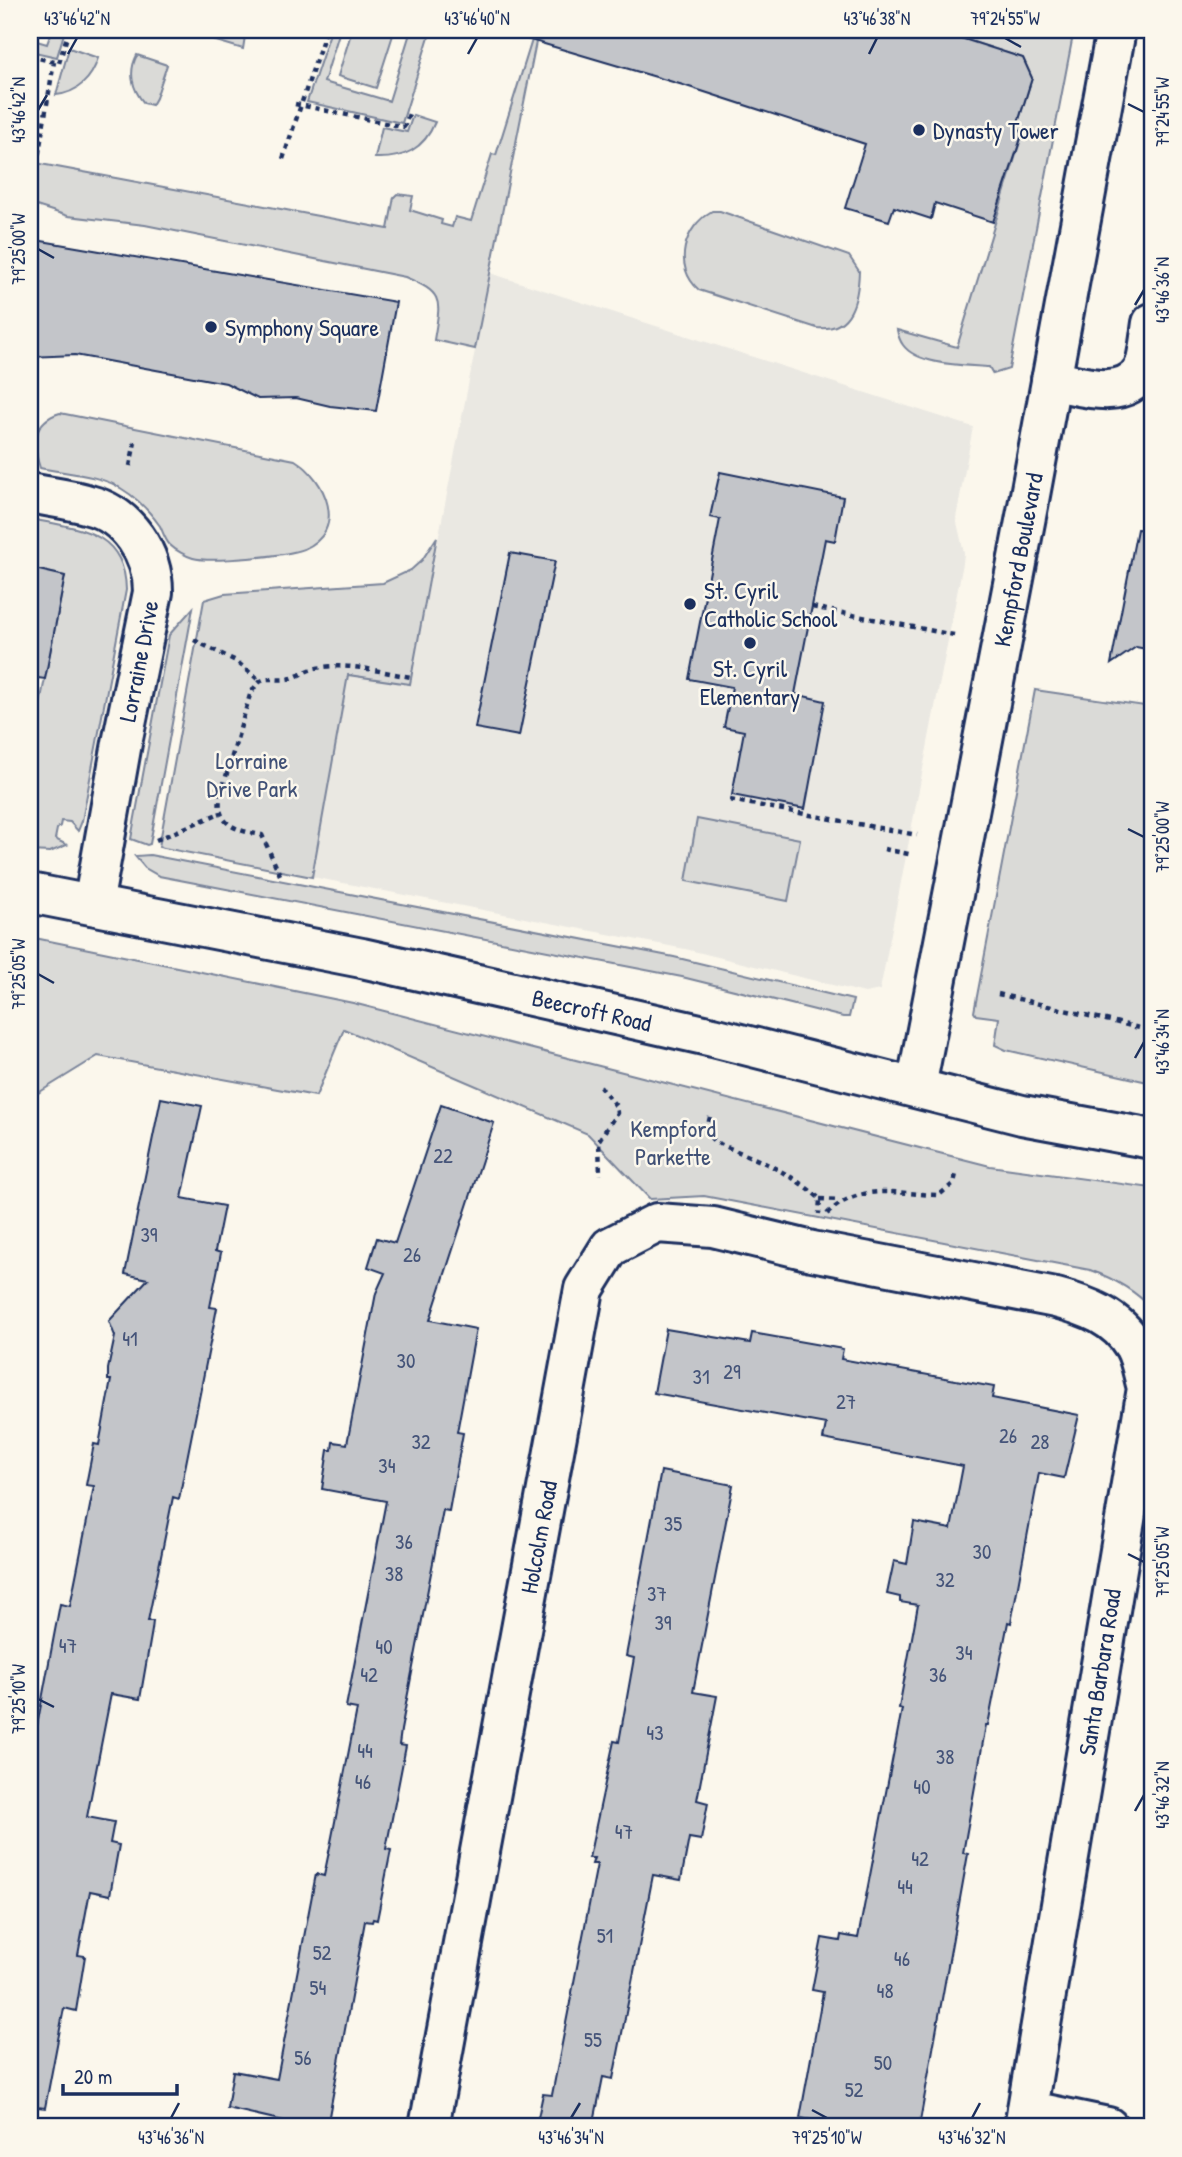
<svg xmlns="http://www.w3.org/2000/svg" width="1182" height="2157" font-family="'Patrick Hand',sans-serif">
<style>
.built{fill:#eae8e2}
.green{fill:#dadad7;stroke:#7a849a;stroke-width:2}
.building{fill:#c3c5c9;stroke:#1b2f5e;stroke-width:2}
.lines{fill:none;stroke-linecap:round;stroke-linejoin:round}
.minor-casing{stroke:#1b2f5e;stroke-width:44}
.path{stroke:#1b2f5e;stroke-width:4.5;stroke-dasharray:5 5;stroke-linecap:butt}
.minor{stroke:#fbf7ec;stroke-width:38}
.ticks{fill:none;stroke:#1b2f5e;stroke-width:2.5}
.poi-dot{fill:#1b2f5e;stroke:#fbf7ec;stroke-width:2.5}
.labels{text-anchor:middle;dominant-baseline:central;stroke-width:5;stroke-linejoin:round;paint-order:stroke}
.number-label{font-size:21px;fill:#455479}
.poi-label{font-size:24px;fill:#1b2f5e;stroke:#fbf7ec;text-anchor:start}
.street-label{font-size:24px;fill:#1b2f5e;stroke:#fbf7ec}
.park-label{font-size:24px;fill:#415176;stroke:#fbf7ec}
.neatline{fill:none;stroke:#1b2f5e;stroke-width:2.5}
.ticks-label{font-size:18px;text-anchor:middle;fill:#1b2f5e}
</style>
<rect width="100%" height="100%" fill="#fbf7ec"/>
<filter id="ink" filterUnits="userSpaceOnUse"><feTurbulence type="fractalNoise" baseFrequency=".0143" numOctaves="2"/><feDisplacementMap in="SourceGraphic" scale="14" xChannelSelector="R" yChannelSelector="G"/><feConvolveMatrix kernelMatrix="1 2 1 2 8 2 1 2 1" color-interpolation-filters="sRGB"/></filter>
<g filter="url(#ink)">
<!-- built -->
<path class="built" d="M 490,273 L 973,427 L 956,518 L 964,553 L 963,563 L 880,990 L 865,993 L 685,949 L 312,877 L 348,675 L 410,684 Z"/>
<!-- green -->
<path class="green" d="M 52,30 L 65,30 L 57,57 L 30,51 L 30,39 L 47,44 Z
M 216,30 L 246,30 L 243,49 L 213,40 Z
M 331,30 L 340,30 L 324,82 L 389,101 L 411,30 L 431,30 L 402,123 L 307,102 Z
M 352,30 L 378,30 L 393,35 L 376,88 L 338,76 Z
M 967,30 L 1074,30 L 1009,369 L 993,374 L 989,367 C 967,365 918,366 903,345 C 900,341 898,335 897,330 L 957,347 L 1022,135 L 1017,126 L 1032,78 L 1023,58 L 964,39 Z
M 532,40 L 536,42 L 475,349 L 434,340 C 440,301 446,294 405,277 L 145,225 L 68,216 L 30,204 L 30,162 L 388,229 L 394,197 L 397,194 L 413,196 L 410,210 L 442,220 L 441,224 L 452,227 L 455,217 L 471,221 L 492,154 L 496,155 Z
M 69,48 L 98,58 C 92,79 77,93 56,95 Z
M 137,55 L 167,65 L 156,98 L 152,105 L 144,103 C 132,89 128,72 137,55 Z
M 413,115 L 435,122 C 424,149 404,159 375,158 L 382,127 L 407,132 Z
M 712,211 L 720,211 L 849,256 L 859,271 C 858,299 852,332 817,328 L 699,290 C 672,266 684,227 712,211 Z
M 60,413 L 295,460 C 326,479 348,531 304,549 C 287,556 210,563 193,558 C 186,556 175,550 170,545 C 165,540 163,532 160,526 C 150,512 137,498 122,489 C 102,475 64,473 40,468 C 32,444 33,421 60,413 Z
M 30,519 C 77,528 125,530 126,590 L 82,821 L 78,831 L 70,822 L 61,821 L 60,826 L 57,829 L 55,839 L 67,845 L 50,852 L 30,851 L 30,755 L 65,576 L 30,568 Z
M 437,537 L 410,684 L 348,675 L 312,877 L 159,847 L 204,600 L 224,594 L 383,583 L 411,570 L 422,560 Z
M 193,608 L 150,844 L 147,845 L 131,839 L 169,635 Z
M 1035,690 L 1152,707 L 1152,1083 L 1006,1050 L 995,1045 L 999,1018 L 976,1015 L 974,1012 Z
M 697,819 L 800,839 L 788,901 L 686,881 Z
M 150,855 L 674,957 L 853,1000 L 849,1017 L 843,1017 L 682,977 L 159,876 L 145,868 L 135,856 Z
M 30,937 L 353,1003 L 990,1166 L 1152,1188 L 1152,1309 C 1135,1290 1115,1279 1090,1270 L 704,1196 L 650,1199 L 588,1134 L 344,1029 L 316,1096 L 98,1056 L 30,1098 Z"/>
<!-- building -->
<path class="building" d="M 525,30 L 936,30 L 1023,58 L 1032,78 L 1017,126 L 1022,135 L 993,222 L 935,203 L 931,219 L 894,207 L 889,221 L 845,208 L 865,144 L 683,85 L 524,38 Z
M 30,239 L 396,302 L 376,411 L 330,406 L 296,398 L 258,399 L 226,383 L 75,355 L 30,357 Z
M 720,472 L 843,497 L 835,541 L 825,539 L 795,694 L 825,701 L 805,809 L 732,795 L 744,731 L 724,727 L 732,687 L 689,679 L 720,519 L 710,517 Z
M 1137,529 L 1152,530 L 1152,650 L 1136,647 L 1111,664 Z
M 510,553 L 555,561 L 519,736 L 475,728 Z
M 30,568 L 65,576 L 45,679 L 30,677 Z
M 161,1098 L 202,1106 L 182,1198 L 224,1206 L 215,1251 L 221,1253 L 210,1307 L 217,1308 L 179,1499 L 173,1497 L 148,1621 L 153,1621 L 152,1630 L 140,1699 L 111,1694 L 87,1817 L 114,1822 L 110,1843 L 119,1845 L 110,1895 L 90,1891 L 78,1955 L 85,1956 L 76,2011 L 64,2008 L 45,2108 L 30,2106 L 30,1815 L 37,1772 L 30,1770 L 30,1763 L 60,1604 L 70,1606 L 94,1486 L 86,1485 L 94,1444 L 99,1445 L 111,1380 L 108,1380 L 108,1369 L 115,1336 L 109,1321 L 148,1279 L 125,1274 Z
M 441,1105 L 494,1123 L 430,1320 L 476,1329 L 457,1432 L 463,1433 L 449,1511 L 443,1510 L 401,1730 L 399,1745 L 406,1746 L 386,1849 L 391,1850 L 377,1920 L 373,1919 L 372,1922 L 365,1921 L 327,2127 L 310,2127 L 227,2108 L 233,2071 L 277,2079 L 316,1874 L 324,1876 L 332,1837 L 357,1709 L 346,1707 L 386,1501 L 322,1489 L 328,1450 L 332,1450 L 333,1442 L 347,1444 L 376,1293 L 385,1273 L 368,1267 L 377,1238 L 395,1243 Z
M 666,1329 L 750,1343 L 752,1333 L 843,1349 L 841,1359 L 994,1387 L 992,1398 L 1079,1415 L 1064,1478 L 1039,1473 L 1011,1623 L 1008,1622 L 988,1725 L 986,1725 L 963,1853 L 968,1854 L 919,2127 L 853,2127 L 800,2118 L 823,1992 L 812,1990 L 822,1938 L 840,1941 L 841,1935 L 858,1938 L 902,1709 L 899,1708 L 918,1605 L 900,1602 L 900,1597 L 887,1594 L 894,1561 L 907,1564 L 914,1522 L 951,1529 L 963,1466 L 823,1439 L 826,1424 L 654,1393 Z
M 661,1471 L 733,1485 L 693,1692 L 717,1696 L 697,1800 L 708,1803 L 701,1840 L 689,1838 L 681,1880 L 653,1875 L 613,2079 L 603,2077 L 593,2127 L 536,2127 L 543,2094 L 552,2095 L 597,1864 L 592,1864 L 594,1858 L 589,1858 L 614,1741 L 619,1742 L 634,1658 L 626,1656 Z"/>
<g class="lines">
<defs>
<g id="minor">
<path d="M 1051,380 C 1079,385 1123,402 1142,371 C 1148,361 1150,335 1152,323"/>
<path d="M 30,493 C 49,497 70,499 89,505 C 128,515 153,554 153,592 L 122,743 L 93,905"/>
<path id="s1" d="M 30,893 L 362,958 L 713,1037 L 1022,1115 L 1152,1139"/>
<path id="s2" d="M 916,1087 L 1028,506 L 1116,30"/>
<path d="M 1027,2110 L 1108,2127"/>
<path id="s3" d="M 429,2127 L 584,1289 L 610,1247 L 657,1223 L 713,1227 L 812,1251 L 1056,1298 C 1087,1306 1117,1317 1134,1346 C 1141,1358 1143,1375 1147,1388 L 1024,2127"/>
</g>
</defs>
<!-- minor casing -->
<use href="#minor" class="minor-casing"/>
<!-- path -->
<path class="path" d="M 30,56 L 59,63 L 69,30
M 295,104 L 404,127 L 409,114
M 283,159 L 326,30
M 37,164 L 54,62
M 130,466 L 135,442
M 812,607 L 954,635
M 194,640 L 236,661 L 260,681
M 730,800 L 917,835
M 156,840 L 220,813
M 884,849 L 913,855
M 280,875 L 262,835 C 239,831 216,826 220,797 L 250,695 C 264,669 271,684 292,678 C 301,675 308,669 317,668 C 347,662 381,672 411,677
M 998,994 L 1152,1031
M 600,1086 L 616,1106 L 617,1113 L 599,1140 L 600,1175
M 710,1117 C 707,1128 706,1134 715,1142 C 755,1159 787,1169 820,1199 L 819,1214
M 820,1199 L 840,1200
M 827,1214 C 860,1182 897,1194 939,1195 L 954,1183 L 956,1174"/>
<!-- minor -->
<use href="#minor" class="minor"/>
</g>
</g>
<!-- ticks -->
<path class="ticks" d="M 1005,38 L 1021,47M 68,54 L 77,38M 468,54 L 477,38M 869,54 L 877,38M 1128,104 L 1144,112M 38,110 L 47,95M 38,249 L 54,258M 1135,305 L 1144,290M 1128,829 L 1144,837M 38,974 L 54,983M 1135,1058 L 1144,1042M 1128,1554 L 1144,1562M 38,1699 L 54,1707M 1135,1811 L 1144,1795M 812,2110 L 827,2118M 171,2118 L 179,2103M 571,2118 L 580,2103M 972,2118 L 980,2103"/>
<!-- markers -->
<g class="poi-dot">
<circle cx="919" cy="130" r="7"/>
<circle cx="211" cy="327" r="7"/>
<circle cx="690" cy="604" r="7"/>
<circle cx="750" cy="643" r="7"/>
</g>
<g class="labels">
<!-- number labels -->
<g class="number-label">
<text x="443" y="1155">22</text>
<text x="149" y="1234">39</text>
<text x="412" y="1254">26</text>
<text x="130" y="1338">41</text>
<text x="406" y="1360">30</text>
<text x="732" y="1371">29</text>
<text x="701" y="1376">31</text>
<text x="846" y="1401">27</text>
<text x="1008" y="1435">26</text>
<text x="421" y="1441">32</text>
<text x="1040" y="1441">28</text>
<text x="387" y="1465">34</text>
<text x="673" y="1523">35</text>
<text x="404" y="1541">36</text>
<text x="982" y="1551">30</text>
<text x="394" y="1573">38</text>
<text x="945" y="1579">32</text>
<text x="657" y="1593">37</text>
<text x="663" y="1622">39</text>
<text x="68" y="1645">47</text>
<text x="384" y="1646">40</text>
<text x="964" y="1652">34</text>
<text x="369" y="1674">42</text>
<text x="938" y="1674">36</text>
<text x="655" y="1732">43</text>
<text x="365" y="1750">44</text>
<text x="945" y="1756">38</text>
<text x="363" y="1781">46</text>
<text x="922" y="1786">40</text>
<text x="624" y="1831">47</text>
<text x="920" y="1858">42</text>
<text x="905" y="1886">44</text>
<text x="605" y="1935">51</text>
<text x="322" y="1952">52</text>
<text x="902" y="1958">46</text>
<text x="318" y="1987">54</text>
<text x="885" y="1990">48</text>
<text x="593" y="2039">55</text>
<text x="303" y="2057">56</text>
<text x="883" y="2062">50</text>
<text x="854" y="2089">52</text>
</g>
<!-- poi labels -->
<g class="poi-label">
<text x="933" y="130">Dynasty Tower</text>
<text x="225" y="327">Symphony Square</text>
<text x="704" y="590">St. Cyril<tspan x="704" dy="28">Catholic School</tspan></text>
<text x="750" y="668" text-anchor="middle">St. Cyril<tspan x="750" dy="28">Elementary</tspan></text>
</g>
<!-- street labels -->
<g class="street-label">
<text stroke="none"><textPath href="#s2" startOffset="537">Kempford Boulevard</textPath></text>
<text transform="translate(138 661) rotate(-79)">Lorraine Drive</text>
<text stroke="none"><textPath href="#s1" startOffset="574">Beecroft Road</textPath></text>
<text stroke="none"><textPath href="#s3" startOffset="600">Holcolm Road</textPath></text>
<text transform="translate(1099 1672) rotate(-81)">Santa Barbara Road</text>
</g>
<!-- park labels -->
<g class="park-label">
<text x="252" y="760">Lorraine<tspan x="252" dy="28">Drive Park</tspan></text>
<text x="673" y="1128">Kempford<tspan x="673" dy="28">Parkette</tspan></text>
</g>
</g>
<!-- margin -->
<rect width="1182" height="2157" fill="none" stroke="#fbf7ec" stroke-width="77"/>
<!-- scale -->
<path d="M63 2084v10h114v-10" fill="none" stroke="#1b2f5e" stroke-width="3.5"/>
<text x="74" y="2084" font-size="21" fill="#1b2f5e" stroke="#fbf7ec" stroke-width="5" paint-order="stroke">20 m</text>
<rect x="38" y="38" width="1106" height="2080" class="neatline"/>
<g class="ticks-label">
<text x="77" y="25">43°46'42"N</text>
<text x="477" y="25">43°46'40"N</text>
<text x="877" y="25">43°46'38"N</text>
<text x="1005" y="25">79°24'55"W</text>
<text transform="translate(19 110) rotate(-90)" y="6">43°46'42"N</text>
<text transform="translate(1163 112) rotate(-90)" y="6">79°24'55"W</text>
<text transform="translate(19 249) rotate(-90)" y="6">79°25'00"W</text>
<text transform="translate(1163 290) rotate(-90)" y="6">43°46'36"N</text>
<text transform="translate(1163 837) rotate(-90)" y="6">79°25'00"W</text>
<text transform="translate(19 974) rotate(-90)" y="6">79°25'05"W</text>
<text transform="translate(1163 1042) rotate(-90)" y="6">43°46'34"N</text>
<text transform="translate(1163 1562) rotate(-90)" y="6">79°25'05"W</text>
<text transform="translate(19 1699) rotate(-90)" y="6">79°25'10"W</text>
<text transform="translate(1163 1795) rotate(-90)" y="6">43°46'32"N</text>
<text x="171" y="2144">43°46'36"N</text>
<text x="571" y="2144">43°46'34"N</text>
<text x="827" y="2144">79°25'10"W</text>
<text x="972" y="2144">43°46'32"N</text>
</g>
</svg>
